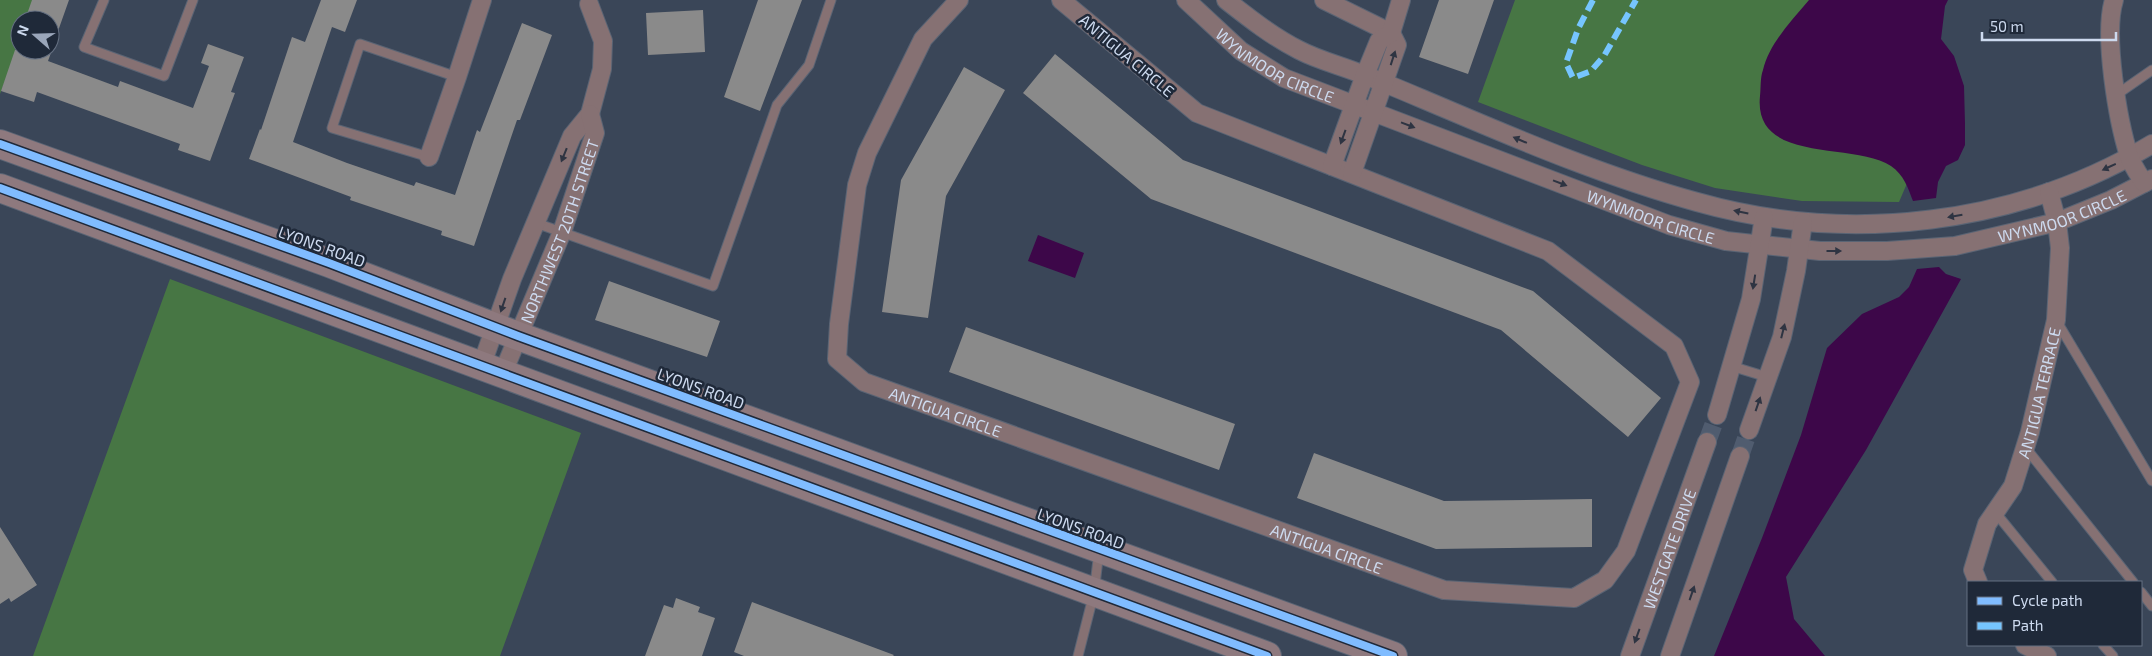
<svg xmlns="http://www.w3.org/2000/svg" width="2152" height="656" font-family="'Exo 2',sans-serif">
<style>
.green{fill:#477644}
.water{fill:#3d0749}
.building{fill:#8a8a8a}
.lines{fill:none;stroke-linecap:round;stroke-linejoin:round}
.street-tunnel{stroke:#505c6f;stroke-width:18;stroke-dasharray:18 9;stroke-linecap:butt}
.lane-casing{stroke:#5a6474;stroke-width:11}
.street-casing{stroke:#5a6474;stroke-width:20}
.primary-casing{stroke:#5a6474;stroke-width:30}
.lane{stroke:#867173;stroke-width:9}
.street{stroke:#867173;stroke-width:18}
.primary{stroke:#8e797e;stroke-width:28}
.quiet{stroke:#76c5fe;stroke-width:6;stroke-dasharray:12 6;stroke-linecap:butt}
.cycleway-casing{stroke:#1f2939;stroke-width:11}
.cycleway{stroke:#80bcff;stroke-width:8}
.oneway{fill:#2e3442}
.labels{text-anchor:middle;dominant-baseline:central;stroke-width:5;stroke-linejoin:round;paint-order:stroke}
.street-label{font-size:16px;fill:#cddaef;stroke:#1f2939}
</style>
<rect width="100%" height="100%" fill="#3a4658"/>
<!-- green -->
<path class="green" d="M 0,0 L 36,0 L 28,20 L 20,20 L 20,42 L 0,94 Z
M 1515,0 L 1916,0 L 1914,167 L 1899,202 L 1802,201 L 1715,188 L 1642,165 L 1478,102 Z
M 170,279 L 581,433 L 500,656 L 33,656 Z"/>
<!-- water -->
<path class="water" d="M 1809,0 L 1948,0 L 1945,6 L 1941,39 L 1954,56 L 1964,86 L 1965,124 L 1965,145 L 1958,160 L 1946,166 L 1938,182 L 1936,198 L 1913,201 C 1908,188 1904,175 1891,166 C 1854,141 1753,165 1760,96 C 1761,88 1760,78 1763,70 C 1769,44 1792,20 1809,0 Z
M 1038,235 L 1084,253 L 1075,278 L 1028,261 Z
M 1939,267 L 1946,274 L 1961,279 L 1866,450 L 1786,577 L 1794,619 L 1825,656 L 1714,656 L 1762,538 L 1801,435 L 1827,348 L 1862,314 L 1899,297 L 1909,287 L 1917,269 Z"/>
<!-- building -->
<path class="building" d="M 32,0 L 69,0 L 52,48 L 50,48 L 50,20 L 25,20 Z
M 321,0 L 357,0 L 345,32 L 332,27 L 293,142 L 347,163 L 414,186 L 416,182 L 455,195 L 477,130 L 480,132 L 522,23 L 552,35 L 520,120 L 517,120 L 474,246 L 441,235 L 442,231 L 350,200 L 351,197 L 249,159 L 260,129 L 261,130 L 292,37 L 305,42 Z
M 758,0 L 802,0 L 760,111 L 724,97 Z
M 1439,0 L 1494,0 L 1468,74 L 1419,57 Z
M 703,10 L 705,52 L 648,55 L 646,13 Z
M 208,44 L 244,57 L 231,92 L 235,93 L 210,161 L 178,150 L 180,144 L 37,92 L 34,102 L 1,91 L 15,50 L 52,50 L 48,61 L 118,87 L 120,81 L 193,108 L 209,66 L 201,63 Z
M 1055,54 L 1183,160 L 1533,291 L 1661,398 L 1628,437 L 1501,330 L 1151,199 L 1023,93 Z
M 964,67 L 1005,90 L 946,196 L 928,318 L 882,312 L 901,180 Z
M 609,281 L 720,321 L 707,357 L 595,320 Z
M 966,327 L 1235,424 L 1219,470 L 949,372 Z
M 1314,453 L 1444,501 L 1592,499 L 1592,547 L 1436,549 L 1297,498 Z
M 0,527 L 37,585 L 11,602 L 9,598 L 0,604 Z
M 676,598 L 700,607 L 698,612 L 715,618 L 702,656 L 645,656 L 664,605 L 673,608 Z
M 752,602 L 894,655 L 893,656 L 744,656 L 734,652 Z"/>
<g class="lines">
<!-- street-tunnel -->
<path class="street-tunnel" d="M 1707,442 L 1717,415
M 1740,456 L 1749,430"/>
<defs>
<path id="lane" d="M 104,0 L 84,47 L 164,76 L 193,0
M 2116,95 L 2152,70
M 429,157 L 332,128 L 360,44 L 457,77
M 536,223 L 713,286 L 777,105 L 809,65 L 831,0
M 2056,320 L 2152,481
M 1731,366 L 1767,377
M 2025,447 L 2133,582
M 1995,512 L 2052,582
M 2141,592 L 2152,606
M 2103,645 L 2113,656
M 1078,656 L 1094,593 L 1099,551"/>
<g id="street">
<path id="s1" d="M 959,0 L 923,39 L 867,153 L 857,185 L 839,324 L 837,359 L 864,382 L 1444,590 L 1574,598 L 1605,580 L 1626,551 L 1690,382 L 1674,346 L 1548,251 L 1197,113 L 1061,0"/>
<path id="s2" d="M 1186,0 L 1241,51 L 1284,78 L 1669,225 L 1726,241 L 1820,251 L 1887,251 L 1955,246 L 2057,222 L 2111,200 L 2152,179"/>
<path d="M 1226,0 C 1249,18 1273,37 1299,50 C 1320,61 1343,66 1364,75 C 1393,86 1422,99 1451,111 C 1531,145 1613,179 1697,202 C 1849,245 2017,225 2152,144"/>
<path d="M 1324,0 L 1391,33 L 1397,45 L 1352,173"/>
<path d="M 2114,0 C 2103,35 2118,121 2129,156 C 2132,165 2139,175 2144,183"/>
<path d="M 429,157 L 457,77 L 482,0"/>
<path d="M 1332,166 L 1365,75 L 1379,41 L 1391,33 L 1401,0"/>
<path d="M 481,367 L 512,279 L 572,136 L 590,114 L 602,69 L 603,41 L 589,4"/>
<path id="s3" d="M 502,375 L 562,232 L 595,133 L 590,114"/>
<path d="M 1717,415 L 1751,299 L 1764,217"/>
<path d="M 1749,430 L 1782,337 L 1796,271 L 1803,222"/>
<path id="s4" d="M 1978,582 L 1973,570 L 1987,524 L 2013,486 L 2030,432 L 2056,320 L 2060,248 L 2057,222 L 2049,192"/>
<path d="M 2025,645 L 2047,656"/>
<path id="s5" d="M 1630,656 L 1707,442"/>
<path d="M 1670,656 L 1740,456"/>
</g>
<path id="primary" d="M 0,144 L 329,263 L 518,336 L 1393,656
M 0,188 C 423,342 844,502 1267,656"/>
</defs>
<!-- lane casing -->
<use href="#lane" class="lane-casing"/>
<!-- street casing -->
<use href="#street" class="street-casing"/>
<!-- primary casing -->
<use href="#primary" class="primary-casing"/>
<!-- lane -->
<use href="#lane" class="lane"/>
<!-- street -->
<use href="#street" class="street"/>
<!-- primary -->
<use href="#primary" class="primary"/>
<!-- quiet -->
<path class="quiet" d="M 1593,0 L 1578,29 L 1566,63 L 1573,78 L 1591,71 L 1604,56 L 1636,0"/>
<defs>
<path id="cycleway" d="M 0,144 L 329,263 L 518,336 L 1393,656
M 0,188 C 423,342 844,502 1267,656"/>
</defs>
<!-- cycleway casing -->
<use href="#cycleway" class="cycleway-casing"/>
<!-- cycleway -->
<use href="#cycleway" class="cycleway"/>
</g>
<!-- one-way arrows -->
<defs><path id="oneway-solid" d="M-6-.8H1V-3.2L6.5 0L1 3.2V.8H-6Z" transform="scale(1.25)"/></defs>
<g class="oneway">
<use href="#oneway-solid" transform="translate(1393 58) rotate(-72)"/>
<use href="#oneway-solid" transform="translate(1408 125) rotate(21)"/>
<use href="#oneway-solid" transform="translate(1343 137) rotate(110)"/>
<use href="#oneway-solid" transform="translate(1520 140) rotate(-157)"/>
<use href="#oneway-solid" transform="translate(564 155) rotate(112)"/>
<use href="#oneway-solid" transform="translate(2109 167) rotate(155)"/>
<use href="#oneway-solid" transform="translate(1560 183) rotate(21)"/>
<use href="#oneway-solid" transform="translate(1741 212) rotate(-168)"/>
<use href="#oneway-solid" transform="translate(1955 216) rotate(170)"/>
<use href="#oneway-solid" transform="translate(1834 251)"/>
<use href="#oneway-solid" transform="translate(1754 282) rotate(99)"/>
<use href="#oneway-solid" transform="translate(503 305) rotate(109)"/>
<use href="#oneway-solid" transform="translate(1783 331) rotate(-76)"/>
<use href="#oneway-solid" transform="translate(1758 404) rotate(-71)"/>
<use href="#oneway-solid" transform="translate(1692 593) rotate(-71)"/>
<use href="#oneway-solid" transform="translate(1637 636) rotate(110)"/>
</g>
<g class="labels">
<!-- street labels -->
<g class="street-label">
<text transform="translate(1127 55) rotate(40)">ANTIGUA CIRCLE</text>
<text stroke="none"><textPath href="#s2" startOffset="112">WYNMOOR CIRCLE</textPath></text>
<text stroke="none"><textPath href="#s2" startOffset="938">WYNMOOR CIRCLE</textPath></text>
<text stroke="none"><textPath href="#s2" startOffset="518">WYNMOOR CIRCLE</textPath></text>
<text stroke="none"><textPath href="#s3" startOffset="155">NORTHWEST 20TH STREET</textPath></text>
<text transform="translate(322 246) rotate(20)">LYONS ROAD</text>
<text transform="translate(701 388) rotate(20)">LYONS ROAD</text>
<text stroke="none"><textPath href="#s4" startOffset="204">ANTIGUA TERRACE</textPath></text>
<text stroke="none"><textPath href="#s1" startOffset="511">ANTIGUA CIRCLE</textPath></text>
<text transform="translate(1081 528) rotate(20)">LYONS ROAD</text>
<text stroke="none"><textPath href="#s1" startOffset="916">ANTIGUA CIRCLE</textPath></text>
<text stroke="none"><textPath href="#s5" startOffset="114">WESTGATE DRIVE</textPath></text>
</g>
</g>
<!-- legend -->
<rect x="1967" y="581" width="175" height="65" fill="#1f2939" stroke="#657082"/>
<rect x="1977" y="597" width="25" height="8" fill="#80bcff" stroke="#657082"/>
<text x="2012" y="606" font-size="15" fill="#cddaef">Cycle path</text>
<rect x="1977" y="622" width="25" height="8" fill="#76c5fe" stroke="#657082"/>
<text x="2012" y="631" font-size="15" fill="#cddaef">Path</text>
<!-- north arrow -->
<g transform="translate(35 35) rotate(290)"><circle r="24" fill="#1f2939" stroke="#657082"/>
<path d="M0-4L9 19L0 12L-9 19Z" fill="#9aa6ba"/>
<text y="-8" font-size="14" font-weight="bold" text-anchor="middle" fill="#cddaef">N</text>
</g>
<!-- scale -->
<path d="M1982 32v8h134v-8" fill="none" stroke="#cddaef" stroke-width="2.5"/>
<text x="1990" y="32" font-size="15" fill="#cddaef" stroke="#1f2939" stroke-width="4" paint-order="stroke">50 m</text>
</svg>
